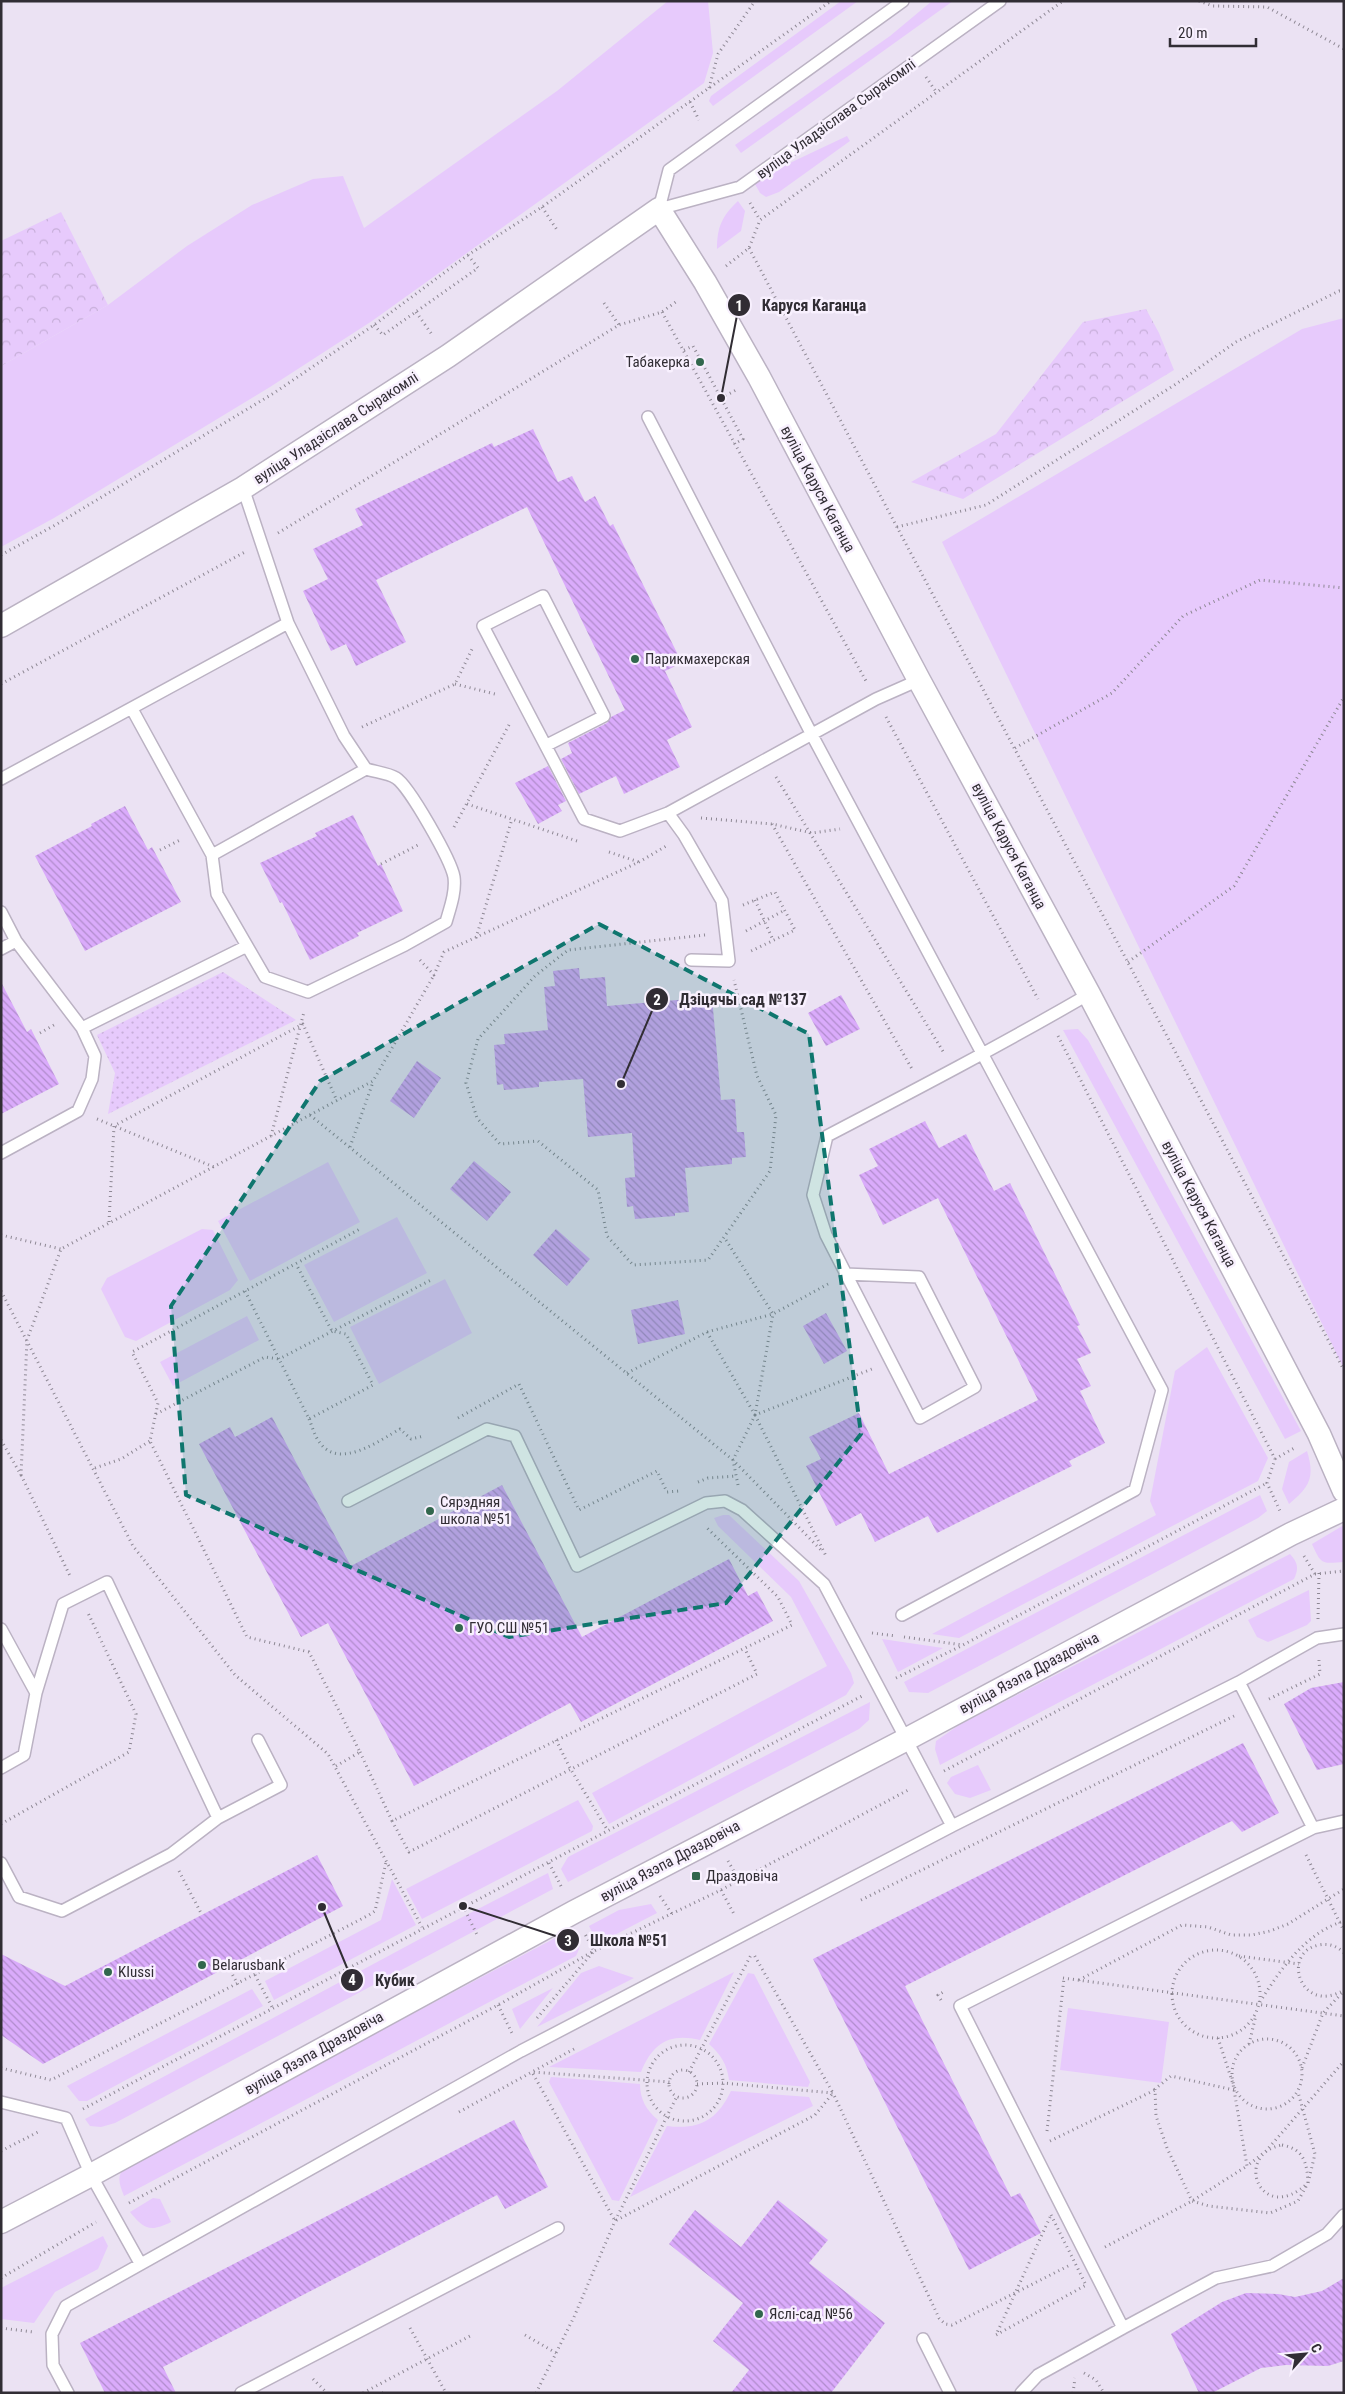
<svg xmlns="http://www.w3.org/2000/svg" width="1345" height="2394" font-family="'Roboto Condensed',sans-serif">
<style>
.grass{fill:#e7cafc}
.forest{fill:url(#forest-crowns)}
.park{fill:url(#park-dots)}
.building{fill:url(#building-back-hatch)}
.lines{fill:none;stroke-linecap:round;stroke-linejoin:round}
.service-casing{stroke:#bbb2c3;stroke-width:14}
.minor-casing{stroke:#bbb2c3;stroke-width:25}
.path{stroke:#8e8894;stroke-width:3;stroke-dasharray:1 4;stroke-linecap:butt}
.service{stroke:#fff;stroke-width:11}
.minor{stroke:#fff;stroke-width:22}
.marked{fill:#0f766e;fill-opacity:0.2;stroke:#0f766e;stroke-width:4;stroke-dasharray:10 6;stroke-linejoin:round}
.poi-dot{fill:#31674d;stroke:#f8f0fe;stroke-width:2}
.labels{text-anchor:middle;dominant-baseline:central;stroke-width:5;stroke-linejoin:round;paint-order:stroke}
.street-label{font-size:15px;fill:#312d34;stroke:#f8f0fe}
.poi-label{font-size:15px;fill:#312d34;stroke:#f8f0fe;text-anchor:start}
.leader{fill:none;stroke:#312d34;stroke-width:2}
.callout-dot{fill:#312d34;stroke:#f8f0fe;stroke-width:2}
.mark-label{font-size:15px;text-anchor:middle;font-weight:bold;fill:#fff}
.callout-label{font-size:16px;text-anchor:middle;font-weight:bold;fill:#312d34;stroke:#f8f0fe;stroke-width:5;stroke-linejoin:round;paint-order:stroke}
</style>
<defs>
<pattern id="forest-crowns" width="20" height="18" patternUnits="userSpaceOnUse" patternTransform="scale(1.25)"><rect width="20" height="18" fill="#e7cafc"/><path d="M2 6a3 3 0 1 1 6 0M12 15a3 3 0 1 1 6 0" fill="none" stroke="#c7aed9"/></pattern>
<pattern id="park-dots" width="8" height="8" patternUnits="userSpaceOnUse" patternTransform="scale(1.25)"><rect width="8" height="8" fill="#e7cafc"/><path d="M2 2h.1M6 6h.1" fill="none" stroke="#c7aed9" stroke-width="1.8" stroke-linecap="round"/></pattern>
<pattern id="building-back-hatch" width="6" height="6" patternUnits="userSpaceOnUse" patternTransform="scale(1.25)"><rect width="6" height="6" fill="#daabfb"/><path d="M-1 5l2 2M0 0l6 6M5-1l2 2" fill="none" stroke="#b18ccc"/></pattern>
</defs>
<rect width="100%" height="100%" fill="#ebe2f3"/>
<!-- grass -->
<path class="grass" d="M 668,1 L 708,1 L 713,53 L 704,83 L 372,321 L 270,387 L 54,518 L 1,547 L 1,366 L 108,305 L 187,246 L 252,205 L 313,179 L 343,176 L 364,228 L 557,91 Z
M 841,1 L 858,1 L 713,106 L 709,101 L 711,96 Z
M 932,1 L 953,1 L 741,153 L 735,145 L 890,36 Z
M 847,136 L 850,141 L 779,192 L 766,197 L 760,193 L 755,184 L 775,170 Z
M 738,201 L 745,211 L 741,231 L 717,249 C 717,227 722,216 738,201 Z
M 1344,318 L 1344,1369 L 942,542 L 1302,329 Z
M 1078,1029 L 1088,1040 L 1301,1431 L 1285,1439 L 1063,1030 Z
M 328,1162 L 360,1222 L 250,1281 L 218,1221 Z
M 397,1217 L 427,1273 L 334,1322 L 304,1265 Z
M 202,1229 L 213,1230 L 238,1280 L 230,1290 L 136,1341 L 125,1337 L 101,1289 L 107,1278 Z
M 445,1279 L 472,1333 L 379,1384 L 350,1327 Z
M 247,1316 L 259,1340 L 173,1386 L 160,1362 Z
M 1207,1347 L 1268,1458 L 1258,1481 L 959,1638 L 932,1634 L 1156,1515 L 1150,1501 L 1175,1371 Z
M 1307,1451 C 1315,1477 1310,1487 1289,1504 L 1282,1489 L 1289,1462 Z
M 1260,1495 L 1267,1511 L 1258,1518 L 928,1693 L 909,1692 L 904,1682 Z
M 723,1515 L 729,1515 L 799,1581 L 851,1673 L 854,1683 L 846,1695 L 609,1824 L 592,1793 L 827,1666 L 791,1597 L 718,1526 L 714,1518 Z
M 1344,1525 L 1344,1562 C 1321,1564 1321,1564 1312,1544 Z
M 1290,1554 C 1298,1563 1299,1568 1294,1579 L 940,1765 L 935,1749 L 936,1741 L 959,1725 Z
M 1309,1590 L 1311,1621 L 1307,1625 L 1268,1642 L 1257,1637 L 1248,1620 Z
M 882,1639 L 943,1648 L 898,1672 Z
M 870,1702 L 869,1720 L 859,1729 L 568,1882 L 561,1869 L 568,1857 Z
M 978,1765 L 991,1790 L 970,1798 L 955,1794 L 947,1783 L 951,1777 Z
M 578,1800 L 593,1826 L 592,1831 L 422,1919 L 406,1889 Z
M 548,1873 L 553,1889 L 115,2123 L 101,2127 L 90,2126 L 85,2119 L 418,1940 Z
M 392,1879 L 416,1925 L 274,2000 L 265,1981 L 381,1920 Z
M 651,1904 L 657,1913 L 605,1940 L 597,1942 L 589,1926 L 619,1910 Z
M 574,1928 C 580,1939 582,1945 576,1956 L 124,2196 C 119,2183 116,2176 126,2166 Z
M 599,1966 L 634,1978 L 537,2027 L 581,1973 Z
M 734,1972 L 700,2040 C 669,2033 653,2043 641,2072 L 549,2067 Z
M 748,1973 L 754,1974 L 810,2082 L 808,2087 L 729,2080 C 727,2064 721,2055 709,2044 Z
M 553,1988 L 520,2029 L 512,2009 Z
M 252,1989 L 263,2006 L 87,2101 L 79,2101 L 67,2086 Z
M 1068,2008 L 1169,2022 L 1161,2083 L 1060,2070 Z
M 551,2077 L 640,2084 C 640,2099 646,2110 658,2120 L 619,2201 L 612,2200 L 549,2082 Z
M 731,2091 L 809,2097 L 813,2106 L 630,2197 L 667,2126 C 700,2130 717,2120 731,2091 Z
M 153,2198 L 160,2199 L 171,2222 C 151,2232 144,2230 130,2212 Z
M 103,2236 L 108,2246 L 98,2269 L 55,2292 L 34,2323 L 1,2319 L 1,2288 Z"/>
<!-- forest -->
<path class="forest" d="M 61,212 L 108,305 L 1,366 L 1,241 Z
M 1146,309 L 1159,333 L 1174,370 L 963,499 L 911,482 L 996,434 L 1083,322 Z"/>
<!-- park -->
<path class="park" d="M 223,972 L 296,1020 L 108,1114 L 115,1073 L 97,1035 Z"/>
<!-- building -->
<path class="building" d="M 533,429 L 558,482 L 572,476 L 585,502 L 595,496 L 610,526 L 613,524 L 682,663 L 665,671 L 692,727 L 667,740 L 680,767 L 624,794 L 616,776 L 579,794 L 561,759 L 572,753 L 568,743 L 607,723 L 611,717 L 625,710 L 527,507 L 376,580 L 406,642 L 356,666 L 346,644 L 331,651 L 303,591 L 328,579 L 313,549 L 363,525 L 355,509 L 492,443 L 494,447 Z
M 548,766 L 566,801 L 558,805 L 562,811 L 538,824 L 515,783 Z
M 125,806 L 148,850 L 152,847 L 181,902 L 85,951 L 35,856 L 92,826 L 91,824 Z
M 353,815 L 378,866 L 381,864 L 403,911 L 357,933 L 359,936 L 310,960 L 282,902 L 280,903 L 260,863 L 317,836 L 315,833 Z
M 579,968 L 580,979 L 605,977 L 607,1006 L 712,997 L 721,1100 L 735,1099 L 737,1132 L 744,1132 L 746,1157 L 732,1158 L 732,1164 L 685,1168 L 689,1212 L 675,1213 L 675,1216 L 635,1219 L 633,1206 L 627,1207 L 625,1178 L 635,1177 L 632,1133 L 588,1137 L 583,1079 L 539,1082 L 539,1087 L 504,1090 L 503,1084 L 497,1085 L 494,1045 L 505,1044 L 504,1034 L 548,1030 L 544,987 L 555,986 L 553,971 Z
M 1,982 L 27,1032 L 31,1029 L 59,1084 L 1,1114 Z
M 841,995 L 860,1029 L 826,1046 L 808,1013 Z
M 417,1061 L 441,1078 L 414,1118 L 390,1101 Z
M 925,1121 L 939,1148 L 966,1134 L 994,1191 L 1010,1183 L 1080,1325 L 1077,1326 L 1091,1353 L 1077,1359 L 1091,1386 L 1080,1391 L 1105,1443 L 1069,1461 L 1072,1466 L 937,1533 L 928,1516 L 875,1542 L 861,1513 L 836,1526 L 806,1466 L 821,1459 L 809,1437 L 859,1413 L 889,1474 L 1038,1400 L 938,1198 L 883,1225 L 859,1175 L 878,1166 L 869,1149 Z
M 474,1161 L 511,1192 L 487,1221 L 450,1189 Z
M 556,1229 L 590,1259 L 567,1286 L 533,1255 Z
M 678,1300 L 685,1334 L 638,1344 L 631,1310 Z
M 826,1313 L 847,1351 L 824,1364 L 803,1326 Z
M 272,1417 L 351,1566 L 502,1485 L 582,1637 L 729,1559 L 748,1596 L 757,1591 L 773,1621 L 581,1722 L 570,1703 L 414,1786 L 328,1623 L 301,1637 L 199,1444 L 230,1427 L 235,1437 Z
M 1344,1682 L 1344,1764 L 1317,1770 L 1284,1704 L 1311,1688 Z
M 1243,1743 L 1279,1813 L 1242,1832 L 1232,1821 L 905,1986 L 1011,2197 L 1020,2193 L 1041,2233 L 969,2270 L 813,1959 Z
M 317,1855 L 343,1906 L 43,2064 L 1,2035 L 1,1954 L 65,1986 Z
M 514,2120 L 548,2187 L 505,2209 L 497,2195 L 163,2367 L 176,2393 L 105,2393 L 80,2343 Z
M 778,2200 L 828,2240 L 809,2263 L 885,2323 L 831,2393 L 731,2393 L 749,2370 L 713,2341 L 743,2303 L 669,2244 L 695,2210 L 741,2247 Z
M 1344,2278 L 1344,2361 L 1328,2366 L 1286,2365 L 1261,2368 L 1212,2393 L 1199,2393 L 1171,2334 L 1222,2302 L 1246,2293 L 1278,2294 L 1295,2297 L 1322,2291 Z"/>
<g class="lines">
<defs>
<path id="service" d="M 903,1 L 669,170 L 659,209 L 740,187 L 1000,1
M 648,417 L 812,735 L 1162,1390 L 1135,1490 L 902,1615
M 243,488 L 288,623 L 344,736 L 366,769 C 375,772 388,773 396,778 C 409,786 451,860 454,877 C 456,892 450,908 446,922 L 405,945 L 308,992 L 265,977 L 217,894 L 212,855 L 366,769
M 132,709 L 212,855
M 547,745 L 604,716 L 543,596 L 483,626 L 584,819 L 620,831 L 668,813 L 876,699 L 919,680
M 1,779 L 288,623
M 668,813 L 684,835 L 722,901 L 729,961 L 691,960
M 1,912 L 16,941 L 82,1028 L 95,1056 L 92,1079 L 78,1111 L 1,1153
M 1,949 L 16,941
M 82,1028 L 247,946
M 845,1274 L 919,1277 L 975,1387 L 920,1418 L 826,1235 L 813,1195 L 827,1136 C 915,1090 1003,1044 1089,994
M 1,1629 L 36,1693 L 24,1755 L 1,1768
M 1239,1682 L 1313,1828 L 960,2006 L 1123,2328 L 1216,2278 L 1272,2266 L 1327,2234 L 1344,2215
M 36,1693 L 63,1604 L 107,1582 L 218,1818
M 952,1826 L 1239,1682 L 1317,1638 L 1344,1634
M 1313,1828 L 1344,1821
M 1,1863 L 19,1897 L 62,1911 L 171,1854 L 218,1818 L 281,1785 L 258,1740
M 1,2102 L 66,2118 L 91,2175 L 140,2263
M 923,2339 L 950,2393
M 68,2393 L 53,2365 L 52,2334 L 66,2306 L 521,2051 L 952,1826 L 824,1584 L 742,1510 L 725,1501 L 706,1503 L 577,1566 L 515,1436 L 487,1429 L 348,1501
M 241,2393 L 558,2228
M 1021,2393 L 1038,2375 L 1123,2328"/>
<path id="minor" d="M 1,626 L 243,488 L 448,356 L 659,209 L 705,282 L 759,377 L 919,680 L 1089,994 L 1319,1434 L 1344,1491
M 1,2222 L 91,2175 L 574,1912 L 907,1739 L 1291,1534 L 1344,1509"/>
</defs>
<!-- service casing -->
<use href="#service" class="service-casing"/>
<!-- minor casing -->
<use href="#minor" class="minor-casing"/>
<!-- path -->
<path class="path" d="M 1199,1 L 1213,6 L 1267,7 L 1344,49
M 926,77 L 937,93
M 709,88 L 718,54 L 755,1
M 690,102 L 699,120
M 750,203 L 760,220
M 542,207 L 557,230
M 749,248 L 1344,1370
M 726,266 L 749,248 L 760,220 L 1063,1
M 604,303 L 619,325
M 416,312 L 433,336
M 662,312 L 866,681
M 374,325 L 383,335 L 478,268 L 468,255
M 684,350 L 693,346 L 743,439 L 734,444
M 721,398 L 738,389
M 897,527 L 986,505 L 1176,384 L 1236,342 L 1339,291 L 1344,291
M 278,533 L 619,325 L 662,312 L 677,301
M 1,555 L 57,524 L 274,393 L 374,325 L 468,255 L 542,207 L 831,1
M 1,684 L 245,552
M 455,684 L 495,694
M 886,717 L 1038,999
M 362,727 L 455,684 L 472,649
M 1015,748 L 1112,693 L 1183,616 L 1260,580 L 1344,588
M 776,777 L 944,1053
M 467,804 L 580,842
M 701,818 L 772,824 L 812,833 L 840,829
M 772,824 L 912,1069
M 454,827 L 510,723
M 160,850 L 180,840
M 609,852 L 639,862
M 381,864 L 418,845
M 755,900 L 773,940
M 743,905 L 775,892 L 795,930 L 749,952
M 746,931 L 785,910
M 705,935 L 568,950 L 535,976 L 478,1039 L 466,1083 L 477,1118 L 500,1144 L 538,1141 L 598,1190 L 607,1236 L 633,1265 L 708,1260 L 770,1171 L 776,1115 L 757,1076 L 734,980
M 476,938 L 512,819
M 420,960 L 434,975 L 444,952 L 639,862 L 668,845
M 1128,962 L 1234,886 L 1344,697
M 40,1033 L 54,1025
M 1058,1036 L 1275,1459 L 1267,1483 L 1280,1511
M 310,1115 L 733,1460 L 821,1550
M 97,1119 L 214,1167
M 271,1136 L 304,1012
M 350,1147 L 373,1082
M 109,1222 L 114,1126 L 303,1024 L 337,1101
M 1,1235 L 61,1249
M 1,1291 L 133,1546 L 235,1675 L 328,1754 L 422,1927
M 245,1291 L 279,1359 L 431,1280
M 707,1332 L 755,1415 L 773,1314 L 724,1237
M 627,1373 L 707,1332 L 773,1314 L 828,1284
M 156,1414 L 265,1357 L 279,1359 L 309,1419 L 373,1385 L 346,1334 L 332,1331 L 296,1264
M 755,1415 L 826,1556
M 458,1418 L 519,1384 L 579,1510 L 657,1471 L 667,1492 L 679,1491
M 309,1419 C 312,1426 315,1437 320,1443 C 340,1470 380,1440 400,1429 L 411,1439 L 424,1436
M 1,1440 L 21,1475 L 27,1340 L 61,1249 L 373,1081 L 434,975
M 1275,1459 L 1296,1447
M 95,1468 L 121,1459 L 150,1441
M 21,1475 L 71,1578
M 698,1482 L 708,1478 L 736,1476
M 738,1485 L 733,1460 L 755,1415 L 872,1369
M 1304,1556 L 1315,1574
M 1318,1619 L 1319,1573
M 872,1633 L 896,1636
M 904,1637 L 963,1645
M 896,1678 L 963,1645 L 1267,1483
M 1269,1699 L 1320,1674 L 1319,1660
M 556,1740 L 570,1768 L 608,1831
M 360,1752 L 392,1821 L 792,1625 L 778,1597 L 705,1526
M 336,1766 L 360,1752 L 309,1652 L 247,1637 L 150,1441 L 158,1403 L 132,1352 L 360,1229
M 944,1771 L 1315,1574 L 1344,1571
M 392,1821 L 409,1852 L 757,1674 L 745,1649
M 1,1824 L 129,1752 L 136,1714 L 88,1613
M 1306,1855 L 1344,1931
M 728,1861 L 739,1880
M 549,1863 L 562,1888
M 179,1871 L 202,1915
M 721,1890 L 735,1916
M 660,1896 L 672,1914
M 861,1900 L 1234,1716
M 463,1906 L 478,1937
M1172 1994a44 44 0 1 1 88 0a44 44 0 1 1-88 0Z
M 1344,1953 C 1337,1946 1329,1943 1319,1945 C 1280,1952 1301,2016 1344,1990
M 1239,1956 L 1299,1964
M 228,1966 L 238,1985
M 255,1975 L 272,2007
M 1063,1978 L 1344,2016
M 1079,1980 L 1182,1925 L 1208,1927 L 1231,1935 L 1252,1935 L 1270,1931 L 1288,1924 L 1344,1889
M 941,2000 L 938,1995 L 945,1991
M 1260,2002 C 1280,1970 1305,1933 1344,1921
M 498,2005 L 512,2033
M 537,2018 L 594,1951 L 585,1934
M 1218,2038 L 1233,2084 L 1247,2166 L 1266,2151 L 1344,2061
M1232 2074a35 35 0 1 1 70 0a35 35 0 1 1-70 0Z
M 1249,2044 L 1256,2015
M647 2083a38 38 0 1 1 76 0a38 38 0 1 1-76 0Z
M 574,2049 L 532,2072 L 615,2221 L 815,2115 L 833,2093 L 753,1953
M 1,2068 L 51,2080 L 369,1915 L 375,1911 L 386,1862
M 1302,2068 L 1323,2013 L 1342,1993
M669 2084a14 14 0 1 1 28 0a14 14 0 1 1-28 0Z
M 689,2072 L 751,1955
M 697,2084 L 723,2083 L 833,2093 L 939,2318 L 945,2324 L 952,2325 L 1070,2265
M 1234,2090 L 1171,2076 L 1155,2089 L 1156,2116 L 1167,2148 L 1192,2201 L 1209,2206 L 1270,2213 L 1298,2201 L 1308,2183 L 1315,2154 L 1298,2092
M 83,2109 L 862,1696
M 459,2112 L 532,2072 L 670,2082
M 1047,2131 L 1064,1978
M 1050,2141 L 1155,2090
M 1282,2145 C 1304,2149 1307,2163 1308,2183 C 1261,2227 1232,2154 1282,2145 Z
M 1,2151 L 38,2132
M 129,2203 L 498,2005 L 594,1951 L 721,1890 L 910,1789
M 1051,2215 L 1086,2285 L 996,2335 Z
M 1105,2247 L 1192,2201 L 1247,2166
M 1,2278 L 96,2222
M 1,2328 L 33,2332
M 410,2328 L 446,2393
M 525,2335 L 556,2353
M 1084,2373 L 1096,2380 L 1104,2393
M 313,2379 L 327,2393
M 363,2393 L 470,2336
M 382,2393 L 384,2393
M 536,2393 L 574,2317 L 615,2221 L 677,2096
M 1073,2393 L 1075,2378"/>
<!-- service -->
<use href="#service" class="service"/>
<!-- minor -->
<use href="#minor" class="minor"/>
</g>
<!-- marked area -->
<path class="marked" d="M 599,924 L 809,1034 L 861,1434 L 726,1603 L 509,1637 L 186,1495 L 171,1306 L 320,1081 Z"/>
<!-- markers -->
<g class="poi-dot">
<circle cx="700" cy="362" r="5"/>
<circle cx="635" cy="659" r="5"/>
<circle cx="430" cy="1511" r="5"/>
<circle cx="459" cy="1628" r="5"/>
<rect x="691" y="1871" width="10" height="10" rx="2.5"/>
<circle cx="202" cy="1965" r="5"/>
<circle cx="108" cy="1972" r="5"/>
<circle cx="759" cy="2314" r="5"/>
</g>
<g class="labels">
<!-- street labels -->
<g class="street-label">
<text transform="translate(836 119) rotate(-36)">вуліца Уладзіслава Сыракомлі</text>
<text transform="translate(336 428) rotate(-33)">вуліца Уладзіслава Сыракомлі</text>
<text transform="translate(818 489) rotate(62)">вуліца Каруся Каганца</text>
<text transform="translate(1009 846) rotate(62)">вуліца Каруся Каганца</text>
<text transform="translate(1199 1204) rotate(62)">вуліца Каруся Каганца</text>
<text transform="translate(1029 1673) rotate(-28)">вуліца Язэпа Драздовіча</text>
<text transform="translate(670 1861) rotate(-28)">вуліца Язэпа Драздовіча</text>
<text transform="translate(314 2053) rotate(-29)">вуліца Язэпа Драздовіча</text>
</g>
<!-- poi labels -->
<g class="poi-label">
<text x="690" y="362" text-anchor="end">Табакерка</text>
<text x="645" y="659">Парикмахерская</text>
<text x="440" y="1502">Сярэдняя<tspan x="440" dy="17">школа №51</tspan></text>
<text x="469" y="1628">ГУО СШ №51</text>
<text x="706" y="1876">Драздовіча</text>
<text x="212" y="1965">Belarusbank</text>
<text x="118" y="1972">KIussi</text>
<text x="769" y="2314">Яслі-сад №56</text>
</g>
</g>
<!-- callouts -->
<path class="leader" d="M721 398L739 305M621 1084L657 999M463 1906L568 1940M322 1907L352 1980"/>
<g class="callout-dot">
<circle cx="721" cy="398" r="5"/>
<circle cx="621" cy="1084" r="5"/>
<circle cx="463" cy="1906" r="5"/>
<circle cx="322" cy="1907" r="5"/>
<circle cx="739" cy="305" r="12"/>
<circle cx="657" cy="999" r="12"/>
<circle cx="568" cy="1940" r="12"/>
<circle cx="352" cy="1980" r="12"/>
</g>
<g class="mark-label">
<text x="739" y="311">1</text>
<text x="657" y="1005">2</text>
<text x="568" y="1946">3</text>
<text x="352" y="1985">4</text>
</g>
<g class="callout-label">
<text x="814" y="311">Каруся Каганца</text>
<text x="743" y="1005">Дзіцячы сад №137</text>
<text x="629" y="1946">Школа №51</text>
<text x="395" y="1986">Кубик</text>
</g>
<!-- border -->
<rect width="1345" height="2394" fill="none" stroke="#312d34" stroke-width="5"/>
<!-- north arrow -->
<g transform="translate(1305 2354) rotate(63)" stroke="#f8f0fe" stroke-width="4" paint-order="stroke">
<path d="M0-4L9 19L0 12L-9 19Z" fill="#312d34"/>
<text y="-8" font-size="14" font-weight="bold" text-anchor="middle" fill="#312d34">С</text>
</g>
<!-- scale -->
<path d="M1170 38v8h86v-8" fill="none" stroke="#312d34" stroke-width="2.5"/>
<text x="1178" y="38" font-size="15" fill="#312d34" stroke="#f8f0fe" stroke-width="4" paint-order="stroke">20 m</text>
</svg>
